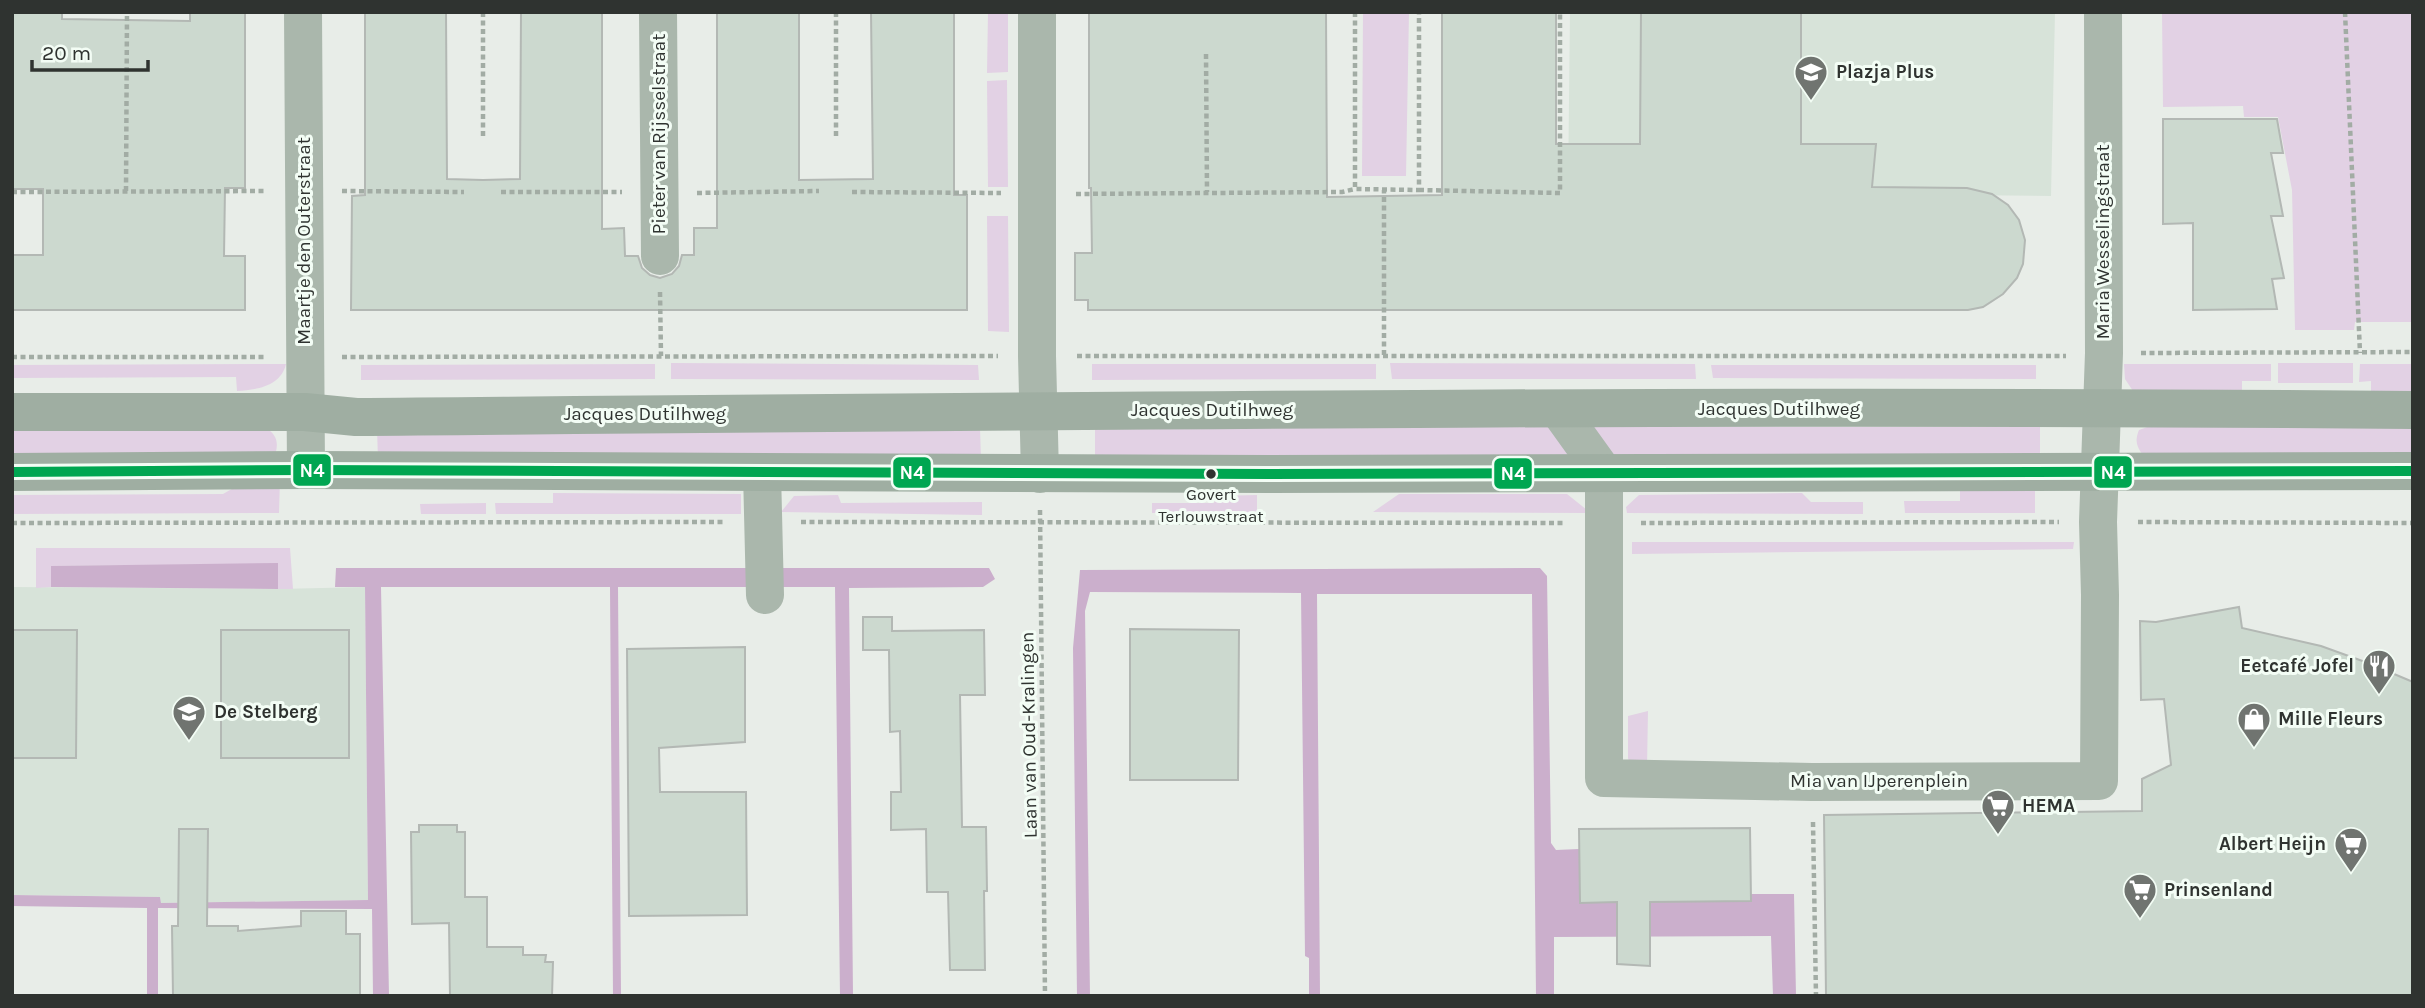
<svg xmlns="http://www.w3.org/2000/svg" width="2425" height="1008" font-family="Karla,sans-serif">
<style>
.built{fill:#d7e3d9}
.green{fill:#e2d1e4}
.water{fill:#cbafcc}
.building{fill:#ccd9cf;stroke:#b3b8b4;stroke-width:2}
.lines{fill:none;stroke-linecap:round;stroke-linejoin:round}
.path{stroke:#a2aca4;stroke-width:4.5;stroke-dasharray:5 3.5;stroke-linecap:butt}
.minor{stroke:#aab7ac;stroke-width:38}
.major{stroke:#9faea2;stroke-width:38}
.bus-1-casing{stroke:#f3fdf5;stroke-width:16}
.bus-1{stroke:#00a651;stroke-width:10}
.bus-dot{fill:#2f3330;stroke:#f3fdf5;stroke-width:2.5}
.labels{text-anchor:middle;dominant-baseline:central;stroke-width:6;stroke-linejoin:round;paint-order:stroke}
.bus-label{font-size:17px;fill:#2f3330;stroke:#f3fdf5}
.poi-label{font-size:19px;font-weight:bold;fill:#2f3330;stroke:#f3fdf5;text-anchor:start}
.street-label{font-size:19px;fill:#2f3330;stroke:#f3fdf5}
.line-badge{stroke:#f3fdf5;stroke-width:2.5}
.badge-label{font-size:19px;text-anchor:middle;font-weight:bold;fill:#fff}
</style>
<rect width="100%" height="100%" fill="#e8ede8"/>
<!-- built -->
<path class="built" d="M 1570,12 L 2055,12 L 2051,196 L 1568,191 Z
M 12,587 L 278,589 L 365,587 L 368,900 L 161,903 L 160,897 L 12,895 Z"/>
<!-- green -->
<path class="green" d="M 988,12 L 1008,12 L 1008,72 L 987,73 Z
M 1363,12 L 1409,12 L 1406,176 L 1362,176 Z
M 2162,12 L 2413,12 L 2413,322 L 2355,322 L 2354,330 L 2295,330 L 2292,190 L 2278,117 L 2244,117 L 2243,106 L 2163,107 Z
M 1007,80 L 1008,187 L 988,187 L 987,81 Z
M 987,216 L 1008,216 L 1009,332 L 988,331 Z
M 671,363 L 978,365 L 979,380 L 671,379 Z
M 1390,363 L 1695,364 L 1696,379 L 1392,379 Z
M 2278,363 L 2353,363 L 2353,383 L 2278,383 Z
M 286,364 C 281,386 257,390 237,391 L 236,377 L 12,378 L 12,365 Z
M 655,364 L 655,379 L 361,380 L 361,365 Z
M 1092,364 L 1376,364 L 1376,379 L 1092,380 Z
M 2124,364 L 2271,364 L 2271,381 L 2242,381 L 2242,397 L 2133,391 L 2125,379 Z
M 2360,364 L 2413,364 L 2413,391 L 2371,391 L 2371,381 L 2359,382 Z
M 1711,365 L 2036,365 L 2036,379 L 1713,378 Z
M 1095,426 L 2040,427 L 2040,458 L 1095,462 Z
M 2150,426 L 2413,427 L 2413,459 L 2142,454 C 2136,445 2135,440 2139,430 Z
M 12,427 L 264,427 C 277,434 279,442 275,455 L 12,462 Z
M 980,427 L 981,461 L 378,460 L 377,428 Z
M 251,478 L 280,479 L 279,513 L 12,514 L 12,495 L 223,494 Z
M 2035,487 L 2035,513 L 1905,513 L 1904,501 L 1960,501 L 1960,488 Z
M 553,493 L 741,494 L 741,514 L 496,514 L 495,503 L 553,503 Z
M 1802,493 L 1811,502 L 1863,502 L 1863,514 L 1627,513 L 1626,507 L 1639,495 Z
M 1399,494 L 1567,494 L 1587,510 L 1586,513 L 1373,512 Z
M 838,495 L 841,503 L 982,502 L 982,515 L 781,512 L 794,496 Z
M 1257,495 L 1257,513 L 1152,513 L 1152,503 L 1214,503 L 1216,496 Z
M 486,503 L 486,514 L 421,514 L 420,504 Z
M 1632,542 L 2074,542 L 2073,549 L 1632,554 Z
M 36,548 L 290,548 L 293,589 L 278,589 L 277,564 L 52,566 L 51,587 L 36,588 Z
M 1648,711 L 1647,768 L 1630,764 L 1628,758 L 1628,716 Z"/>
<!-- water -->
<path class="water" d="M 278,563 L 278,589 L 51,587 L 51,566 Z
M 336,568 L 989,568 L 995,579 L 983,587 L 849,588 L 853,996 L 840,996 L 835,587 L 618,587 L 621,996 L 613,996 L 610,587 L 381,587 L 389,996 L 373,996 L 372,909 L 158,908 L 158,996 L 147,996 L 147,908 L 12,906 L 12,895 L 160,897 L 161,903 L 368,900 L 365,587 L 335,587 Z
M 1540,568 L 1547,576 L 1551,843 L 1556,850 L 1579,849 L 1580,903 L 1751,901 L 1751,894 L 1794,894 L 1796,996 L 1773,996 L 1771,936 L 1554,937 L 1554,996 L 1536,996 L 1532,594 L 1317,594 L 1320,996 L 1309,996 L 1309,958 L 1305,956 L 1301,593 L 1090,592 L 1085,611 L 1090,996 L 1077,996 L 1073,648 L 1080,570 Z"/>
<!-- building -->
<path class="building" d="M 12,12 L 62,12 L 62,19 L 190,21 L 190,12 L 245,12 L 245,188 L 225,188 L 224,256 L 245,256 L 245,310 L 12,310 L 12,255 L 43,255 L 43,189 L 12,189 Z
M 365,12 L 446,12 L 447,179 L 483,180 L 520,179 L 521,12 L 602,12 L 602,229 L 624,228 L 625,256 L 638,256 L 642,268 L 650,275 L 660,278 L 672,274 L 679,266 L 682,255 L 694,255 L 694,228 L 717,228 L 717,12 L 799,12 L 799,180 L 873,179 L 871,12 L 954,12 L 954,195 L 967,195 L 967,310 L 351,310 L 352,196 L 365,195 Z
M 1089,12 L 1326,12 L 1327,197 L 1442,195 L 1442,12 L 1556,12 L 1556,144 L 1640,144 L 1641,12 L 1801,12 L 1801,144 L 1876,144 L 1872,187 L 1967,188 L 1992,194 L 2008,205 L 2019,220 L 2025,240 L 2023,264 L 2017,278 L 2003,294 L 1983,307 L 1968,310 L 1088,310 L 1088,300 L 1075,300 L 1075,253 L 1092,253 L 1091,188 L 1089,188 Z
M 2163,119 L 2277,119 L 2283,153 L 2271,153 L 2283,216 L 2271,216 L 2284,278 L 2272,279 L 2277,309 L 2193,310 L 2193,223 L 2163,224 Z
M 2239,607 L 2242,628 L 2321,646 L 2368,663 L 2413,682 L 2413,996 L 1826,996 L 1824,815 L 2142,811 L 2142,779 L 2171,765 L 2164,699 L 2141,700 L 2140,621 L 2156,622 Z
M 863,617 L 892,617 L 892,631 L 984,630 L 985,695 L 960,695 L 962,827 L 986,827 L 987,891 L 984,891 L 985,970 L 950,970 L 948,892 L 927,892 L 926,829 L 891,830 L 891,792 L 901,792 L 900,731 L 890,732 L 889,650 L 863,650 Z
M 1130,629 L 1239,630 L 1238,780 L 1130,780 Z
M 12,630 L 77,630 L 76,758 L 12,758 Z
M 221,630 L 349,630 L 349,758 L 221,758 Z
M 745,647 L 745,742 L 659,748 L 660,792 L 746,792 L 747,915 L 629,916 L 627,649 Z
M 419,825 L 457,825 L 457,832 L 465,832 L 465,897 L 487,897 L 487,947 L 523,947 L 523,955 L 546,955 L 545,962 L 553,962 L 552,996 L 450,996 L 449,923 L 412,924 L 411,832 L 419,832 Z
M 1750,828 L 1751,901 L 1650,902 L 1650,966 L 1617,964 L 1617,902 L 1580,903 L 1579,829 Z
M 179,829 L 208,829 L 207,926 L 238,926 L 238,931 L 301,926 L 301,911 L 346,911 L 346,934 L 360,934 L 360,996 L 173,996 L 172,926 L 178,926 Z"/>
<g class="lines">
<!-- path -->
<path class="path" d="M 1355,12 L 1355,189 L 1419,190 L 1419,12
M 2345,12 L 2360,353
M 1206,54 L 1207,192
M 483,136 L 483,12
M 836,136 L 836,12
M 1419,190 L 1560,193 L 1560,12
M 126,191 L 127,12
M 342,191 L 464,192
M 12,192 L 267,191
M 501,192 L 622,192
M 852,192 L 1001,193
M 697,193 L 819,191
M 1076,194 L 1342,192 L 1355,189
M 660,292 L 661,356
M 2141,353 L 2413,352
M 1384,355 L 1384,190
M 1077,356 L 2066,356
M 12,357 L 267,357
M 342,357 L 998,356
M 1040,510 L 1045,996
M 801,522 L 1565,523
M 2138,522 L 2413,523
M 12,523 L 725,522
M 1641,523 L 2059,522
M 1813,822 L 1816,996"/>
<!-- minor -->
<path class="minor" d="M 303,12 L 306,470
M 658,12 L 660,256
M 1037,12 L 1037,356 L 1040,474
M 1558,409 L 1604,473 L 1604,778 L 1812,782 L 2099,781 L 2100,595 L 2098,522 L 2104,353 L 2103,12
M 762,472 L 765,595"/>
<!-- major -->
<path class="major" d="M 12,412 L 305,412 L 356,417 C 1042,411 1727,404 2413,410
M 12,472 L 306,470 L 1268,474 L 2413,471"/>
<defs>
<path id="bus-1" d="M 12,472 L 306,470 L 1268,474 L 2413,471"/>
</defs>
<!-- bus-1 casing -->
<use href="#bus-1" class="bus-1-casing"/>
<!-- bus-1 -->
<use href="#bus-1" class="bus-1"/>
</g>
<!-- icons -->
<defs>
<symbol id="school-pin" viewBox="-11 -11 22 30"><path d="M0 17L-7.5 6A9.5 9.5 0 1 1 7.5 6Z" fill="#707470" stroke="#f3fdf5"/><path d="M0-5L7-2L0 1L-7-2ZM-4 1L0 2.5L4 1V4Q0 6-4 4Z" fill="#fff"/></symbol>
<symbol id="restaurant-pin" viewBox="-11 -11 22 30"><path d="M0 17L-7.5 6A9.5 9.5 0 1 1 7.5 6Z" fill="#707470" stroke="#f3fdf5"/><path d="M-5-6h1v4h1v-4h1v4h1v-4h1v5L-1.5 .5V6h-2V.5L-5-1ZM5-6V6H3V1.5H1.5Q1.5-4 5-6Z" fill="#fff"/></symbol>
<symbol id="shop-pin" viewBox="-11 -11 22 30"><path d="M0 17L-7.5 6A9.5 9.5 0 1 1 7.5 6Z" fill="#707470" stroke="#f3fdf5"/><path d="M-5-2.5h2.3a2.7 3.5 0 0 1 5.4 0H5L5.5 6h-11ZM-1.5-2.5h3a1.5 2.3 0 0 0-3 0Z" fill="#fff"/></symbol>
<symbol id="supermarket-pin" viewBox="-11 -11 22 30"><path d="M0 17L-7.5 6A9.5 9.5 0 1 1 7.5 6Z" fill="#707470" stroke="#f3fdf5"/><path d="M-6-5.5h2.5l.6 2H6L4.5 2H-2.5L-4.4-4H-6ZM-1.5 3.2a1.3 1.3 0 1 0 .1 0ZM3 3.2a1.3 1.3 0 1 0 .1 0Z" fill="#fff"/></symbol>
</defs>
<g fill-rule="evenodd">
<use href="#school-pin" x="1792" y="53" width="38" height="52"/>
<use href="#restaurant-pin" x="2360" y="647" width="38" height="52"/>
<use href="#school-pin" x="170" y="693" width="38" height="52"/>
<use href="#shop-pin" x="2235" y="700" width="38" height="52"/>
<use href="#supermarket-pin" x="1979" y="787" width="38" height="52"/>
<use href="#supermarket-pin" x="2332" y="825" width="38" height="52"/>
<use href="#supermarket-pin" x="2121" y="871" width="38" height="52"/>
</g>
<!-- markers -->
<circle class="bus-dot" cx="1211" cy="474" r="6"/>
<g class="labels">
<!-- bus labels -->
<g class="bus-label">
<text x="1211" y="494">Govert<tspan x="1211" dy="22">Terlouwstraat</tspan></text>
</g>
<!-- poi labels -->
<g class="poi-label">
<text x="1836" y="72">Plazja Plus</text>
<text x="2354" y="666" text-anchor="end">Eetcafé Jofel</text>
<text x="214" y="712">De Stelberg</text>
<text x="2278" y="719">Mille Fleurs</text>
<text x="2022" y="806">HEMA</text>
<text x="2326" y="844" text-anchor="end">Albert Heijn</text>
<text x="2164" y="890">Prinsenland</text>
</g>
<!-- street labels -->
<g class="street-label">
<text transform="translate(659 134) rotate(-90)">Pieter van Rijsselstraat</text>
<text transform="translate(304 241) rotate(-90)">Maartje den Outerstraat</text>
<text transform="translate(2103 242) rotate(-90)">Maria Wesselingstraat</text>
<text x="1779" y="409">Jacques Dutilhweg</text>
<text x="1212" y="410">Jacques Dutilhweg</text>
<text x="645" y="414">Jacques Dutilhweg</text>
<text transform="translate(1029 735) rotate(-91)">Laan van Oud-Kralingen</text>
<text x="1879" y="781">Mia van IJperenplein</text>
</g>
</g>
<g class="line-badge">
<rect x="292" y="453" width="40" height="34" rx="7" fill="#00a651"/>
<rect x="2093" y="455" width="40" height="34" rx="7" fill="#00a651"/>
<rect x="892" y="456" width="40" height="33" rx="7" fill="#00a651"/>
<rect x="1493" y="457" width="40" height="33" rx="7" fill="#00a651"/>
</g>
<g class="badge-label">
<text x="312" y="477">N4</text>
<text x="2113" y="479">N4</text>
<text x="912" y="479">N4</text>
<text x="1513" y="480">N4</text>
</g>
<!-- border -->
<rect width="2425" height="1008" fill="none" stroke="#2f3330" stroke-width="28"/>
<!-- scale -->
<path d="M32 60v10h116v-10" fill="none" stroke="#2f3330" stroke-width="3.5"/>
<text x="42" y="60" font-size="21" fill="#2f3330" stroke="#f3fdf5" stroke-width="5" paint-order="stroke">20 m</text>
</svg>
